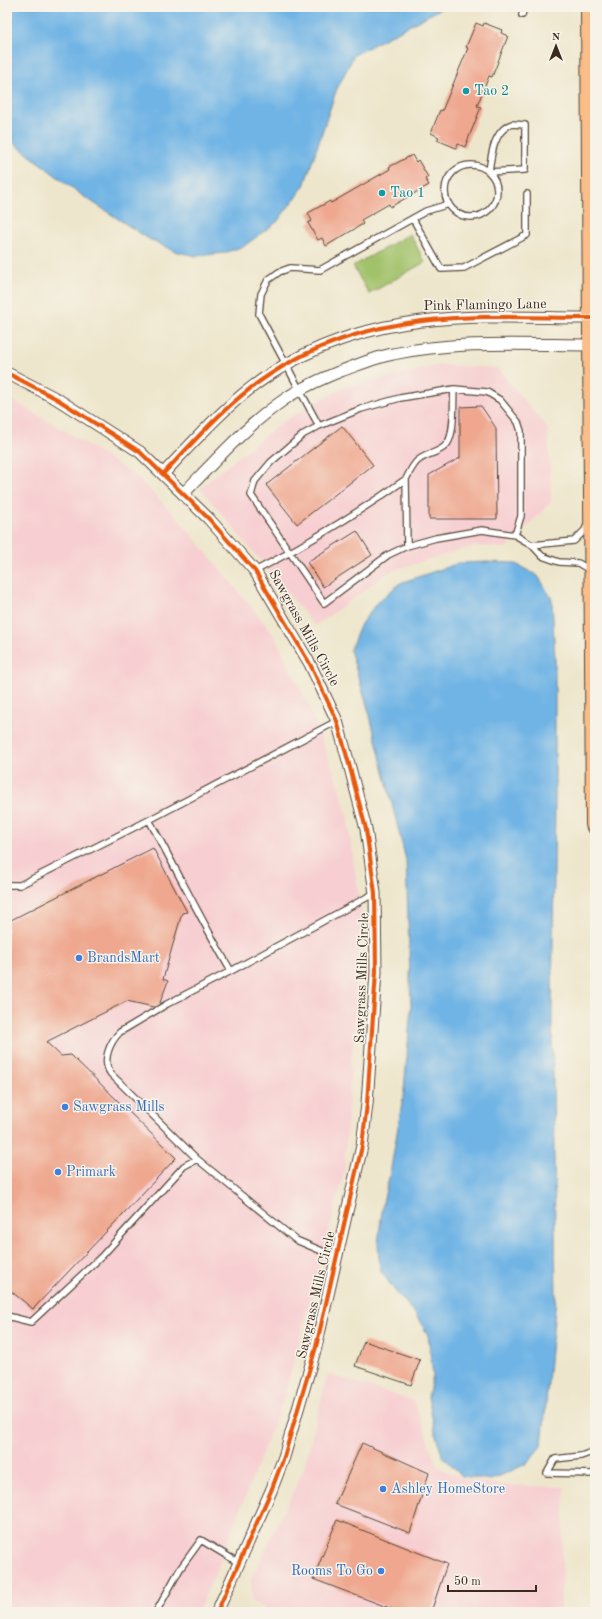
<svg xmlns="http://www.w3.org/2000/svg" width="602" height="1619" font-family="'Old Standard TT',serif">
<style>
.built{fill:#f7cfd2}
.green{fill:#a2c26a;stroke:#6e7644}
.water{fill:#6fb4e5;stroke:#556f82}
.building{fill:#efa78f}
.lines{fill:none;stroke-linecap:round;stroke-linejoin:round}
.service-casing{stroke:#564638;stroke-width:8}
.minor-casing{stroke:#564638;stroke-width:13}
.trunk-casing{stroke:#564638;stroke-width:20}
.service{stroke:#fff;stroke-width:5.5}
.minor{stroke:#fff;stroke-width:11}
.trunk{stroke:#f8bd88;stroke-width:18}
.cycleway-casing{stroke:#f7f3e8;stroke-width:6}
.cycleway{stroke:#e8590c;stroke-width:4}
.culture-dot{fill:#0f9aa8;stroke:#f7f3e8;stroke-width:1.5}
.shop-dot{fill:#3f7fe0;stroke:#f7f3e8;stroke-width:1.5}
.labels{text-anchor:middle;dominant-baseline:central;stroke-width:3;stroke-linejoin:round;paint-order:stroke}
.culture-label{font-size:14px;fill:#0d838f;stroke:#f7f3e8;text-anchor:start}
.street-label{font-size:14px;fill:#3b2a1e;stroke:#f7f3e8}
.shop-label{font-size:14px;fill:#366cbe;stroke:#f7f3e8;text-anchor:start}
</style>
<rect width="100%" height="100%" fill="#f7f3e8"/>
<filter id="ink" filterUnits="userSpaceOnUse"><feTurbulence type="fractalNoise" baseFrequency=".025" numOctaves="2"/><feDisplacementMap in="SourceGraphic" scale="8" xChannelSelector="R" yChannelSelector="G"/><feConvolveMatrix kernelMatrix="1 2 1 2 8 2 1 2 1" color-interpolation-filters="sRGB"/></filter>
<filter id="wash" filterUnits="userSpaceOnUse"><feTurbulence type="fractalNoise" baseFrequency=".012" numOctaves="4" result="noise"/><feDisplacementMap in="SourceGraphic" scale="16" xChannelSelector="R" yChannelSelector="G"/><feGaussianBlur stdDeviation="0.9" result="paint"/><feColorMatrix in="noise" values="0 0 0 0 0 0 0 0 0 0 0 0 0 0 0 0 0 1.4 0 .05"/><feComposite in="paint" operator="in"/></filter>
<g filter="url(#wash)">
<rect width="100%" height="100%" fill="#eee6cc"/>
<!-- built -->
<path class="built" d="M 440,365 L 497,368 L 548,429 L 551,502 L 506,548 L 475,546 L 391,571 L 315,626 L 200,488 L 282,422 L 342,388 Z
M 7,397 L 78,439 L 137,477 L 183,524 L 274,635 L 309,707 L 338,783 L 347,815 L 361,911 L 344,1174 L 285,1394 L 216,1572 L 197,1612 L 7,1612 Z
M 328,1374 L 414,1401 L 437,1466 L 448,1472 L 463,1478 L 501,1485 L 565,1487 L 560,1612 L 274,1612 L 252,1602 L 251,1579 L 303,1471 Z"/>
<!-- green -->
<path class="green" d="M 410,234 L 425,262 L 369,294 L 353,266 Z"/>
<!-- water -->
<path class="water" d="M 7,7 L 444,7 L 354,55 L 336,91 L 304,186 L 277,222 L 244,246 L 224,253 L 196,256 L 174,251 L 149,239 L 80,194 L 7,138 Z
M 487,562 L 514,563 L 538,576 L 552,599 L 555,660 L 555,803 L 552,1011 L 556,1298 L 542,1445 L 526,1464 L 491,1480 L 462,1476 L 442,1455 L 435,1432 L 428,1397 L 433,1375 L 428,1335 L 414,1312 L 396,1292 L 380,1270 L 378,1244 L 383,1202 L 390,1174 L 404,1091 L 411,1007 L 406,860 L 369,712 L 350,650 L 361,624 L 376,604 L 400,583 L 459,563 Z"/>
<g id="blocks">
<!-- building -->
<path class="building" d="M 476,23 L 483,26 L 484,23 L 502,30 L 501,33 L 508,36 L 492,77 L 489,76 L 477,106 L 481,107 L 465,147 L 458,144 L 456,148 L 437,140 L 439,137 L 431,133 L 440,110 L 442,111 L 468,48 L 466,47 Z
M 412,155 L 416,162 L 418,160 L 428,177 L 425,179 L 429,185 L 390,207 L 389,204 L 361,220 L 363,224 L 326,246 L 322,238 L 318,240 L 308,223 L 312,221 L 308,213 L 330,201 L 331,203 L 390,169 L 389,167 Z
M 481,406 L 496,428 L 497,519 L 429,519 L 429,475 L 460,458 L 460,407 Z
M 342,426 L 373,465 L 297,524 L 266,485 Z
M 357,531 L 372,555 L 323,587 L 307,562 Z
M 153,848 L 187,912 L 182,913 L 163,979 L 168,981 L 158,1008 L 127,1001 L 46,1042 L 61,1056 L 71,1055 L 176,1158 L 33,1309 L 7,1288 L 7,922 Z
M 364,1341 L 420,1360 L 411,1385 L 355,1366 Z
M 362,1443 L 429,1473 L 410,1533 L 335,1504 Z
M 337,1520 L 447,1564 L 431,1612 L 400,1612 L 313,1579 Z"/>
</g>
</g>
<g filter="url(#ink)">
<use href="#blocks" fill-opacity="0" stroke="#564638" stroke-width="1"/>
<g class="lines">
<defs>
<path id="service" d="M 522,15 L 524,7
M 512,124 L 525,125 L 525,170 L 489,172 C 491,155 494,130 512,124 Z
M445 191a26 26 0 1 1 52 0a26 26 0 1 1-52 0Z
M 413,219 L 441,269 L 464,268 L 527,235 L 527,194
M 319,426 L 259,314 L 261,294 L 268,280 L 279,272 L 290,268 L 320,270 L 426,211 L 449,204
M 406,479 C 410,472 413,463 420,459 C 428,453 440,453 447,444 C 455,434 453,402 454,389
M 515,535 L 521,516 L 521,431 L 518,422 L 500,400 L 487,392 L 454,389 L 400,398 L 361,409 L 319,426 L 304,434 L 271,462 L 255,481 L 251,495 L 324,603 L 388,555 L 407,546 L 436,538 L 482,530 L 515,535 L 532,545 L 542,556 L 559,562 L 578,563 L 590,570
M 532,545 L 574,541 L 585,530 L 587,525
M 255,571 C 307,544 358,513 406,479 L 407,546
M 7,885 L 20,885 L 149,820
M 231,971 L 375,893
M 197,1159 L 111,1074 C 101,1061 110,1042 120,1032 L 167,1004 L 231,971 C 202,922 177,870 149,820 L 337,721
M 7,1316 L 31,1322 L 101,1257 L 184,1166 L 197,1159 L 296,1240 L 336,1257
M 595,1451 L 581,1456 L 555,1459 L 547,1473 L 595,1474
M 156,1612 L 180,1569 L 201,1540 L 239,1563"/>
<path id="minor" d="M 7,373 L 57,399 L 140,452 L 209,519 L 255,571 L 310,664 L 337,721 L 349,764 L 366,829 L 375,893 L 376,972 L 367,1104 L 362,1146 L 316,1347 L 284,1457 L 271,1491 L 217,1612
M 163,474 C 195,440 229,401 269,375 C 313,345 369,327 422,321 C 479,314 538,318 595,318
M 183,494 C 215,461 247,425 285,399 C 302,387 321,379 341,371 C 358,365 376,357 393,354 C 459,340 528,345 595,345"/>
<path id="trunk" d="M 590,7 L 595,825"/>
</defs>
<!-- service casing -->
<use href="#service" class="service-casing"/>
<!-- minor casing -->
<use href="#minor" class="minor-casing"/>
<!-- trunk casing -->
<use href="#trunk" class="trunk-casing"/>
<!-- service -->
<use href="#service" class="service"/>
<!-- minor -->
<use href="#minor" class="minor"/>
<!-- trunk -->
<use href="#trunk" class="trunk"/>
<defs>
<path id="cycleway" d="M 7,373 L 57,399 L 140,452 L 209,519 L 255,571 L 310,664 L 337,721 L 349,764 L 366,829 L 375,893 L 376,972 L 367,1104 L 362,1146 L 316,1347 L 284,1457 L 271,1491 L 217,1612
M 163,474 C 195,440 229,401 269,375 C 313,345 369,327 422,321 C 479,314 538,318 595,318"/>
</defs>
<!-- cycleway casing -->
<use href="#cycleway" class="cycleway-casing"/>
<!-- cycleway -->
<use href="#cycleway" class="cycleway"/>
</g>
</g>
<!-- markers -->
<g class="culture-dot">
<circle cx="466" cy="91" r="4"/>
<circle cx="382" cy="193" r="4"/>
</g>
<g class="shop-dot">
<circle cx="79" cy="958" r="4"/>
<circle cx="65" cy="1107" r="4"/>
<circle cx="58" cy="1172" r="4"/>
<circle cx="383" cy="1489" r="4"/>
<circle cx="381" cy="1571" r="4"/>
</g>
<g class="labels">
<!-- culture labels -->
<g class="culture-label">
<text x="474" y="91">Tao 2</text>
<text x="390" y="193">Tao 1</text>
</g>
<!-- street labels -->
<g class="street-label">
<text transform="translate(485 305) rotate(-1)">Pink Flamingo Lane</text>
<text transform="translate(304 628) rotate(61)">Sawgrass Mills Circle</text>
<text transform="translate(362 978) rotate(-88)">Sawgrass Mills Circle</text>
<text transform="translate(316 1295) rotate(-77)">Sawgrass Mills Circle</text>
</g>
<!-- shop labels -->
<g class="shop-label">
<text x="87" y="958">BrandsMart</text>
<text x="73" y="1107">Sawgrass Mills</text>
<text x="66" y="1172">Primark</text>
<text x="391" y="1489">Ashley HomeStore</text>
<text x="373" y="1571" text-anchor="end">Rooms To Go</text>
</g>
</g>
<!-- margin -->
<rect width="602" height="1619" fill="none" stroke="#f7f3e8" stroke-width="24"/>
<!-- north arrow -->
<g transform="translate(556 46)" stroke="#f7f3e8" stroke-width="3" paint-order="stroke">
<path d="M0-3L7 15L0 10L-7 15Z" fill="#3b2a1e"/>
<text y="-6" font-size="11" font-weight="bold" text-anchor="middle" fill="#3b2a1e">N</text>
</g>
<!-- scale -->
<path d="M448 1585v6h88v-6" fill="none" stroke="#3b2a1e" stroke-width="2"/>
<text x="454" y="1585" font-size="12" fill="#3b2a1e" stroke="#f7f3e8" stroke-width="3" paint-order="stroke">50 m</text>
</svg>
